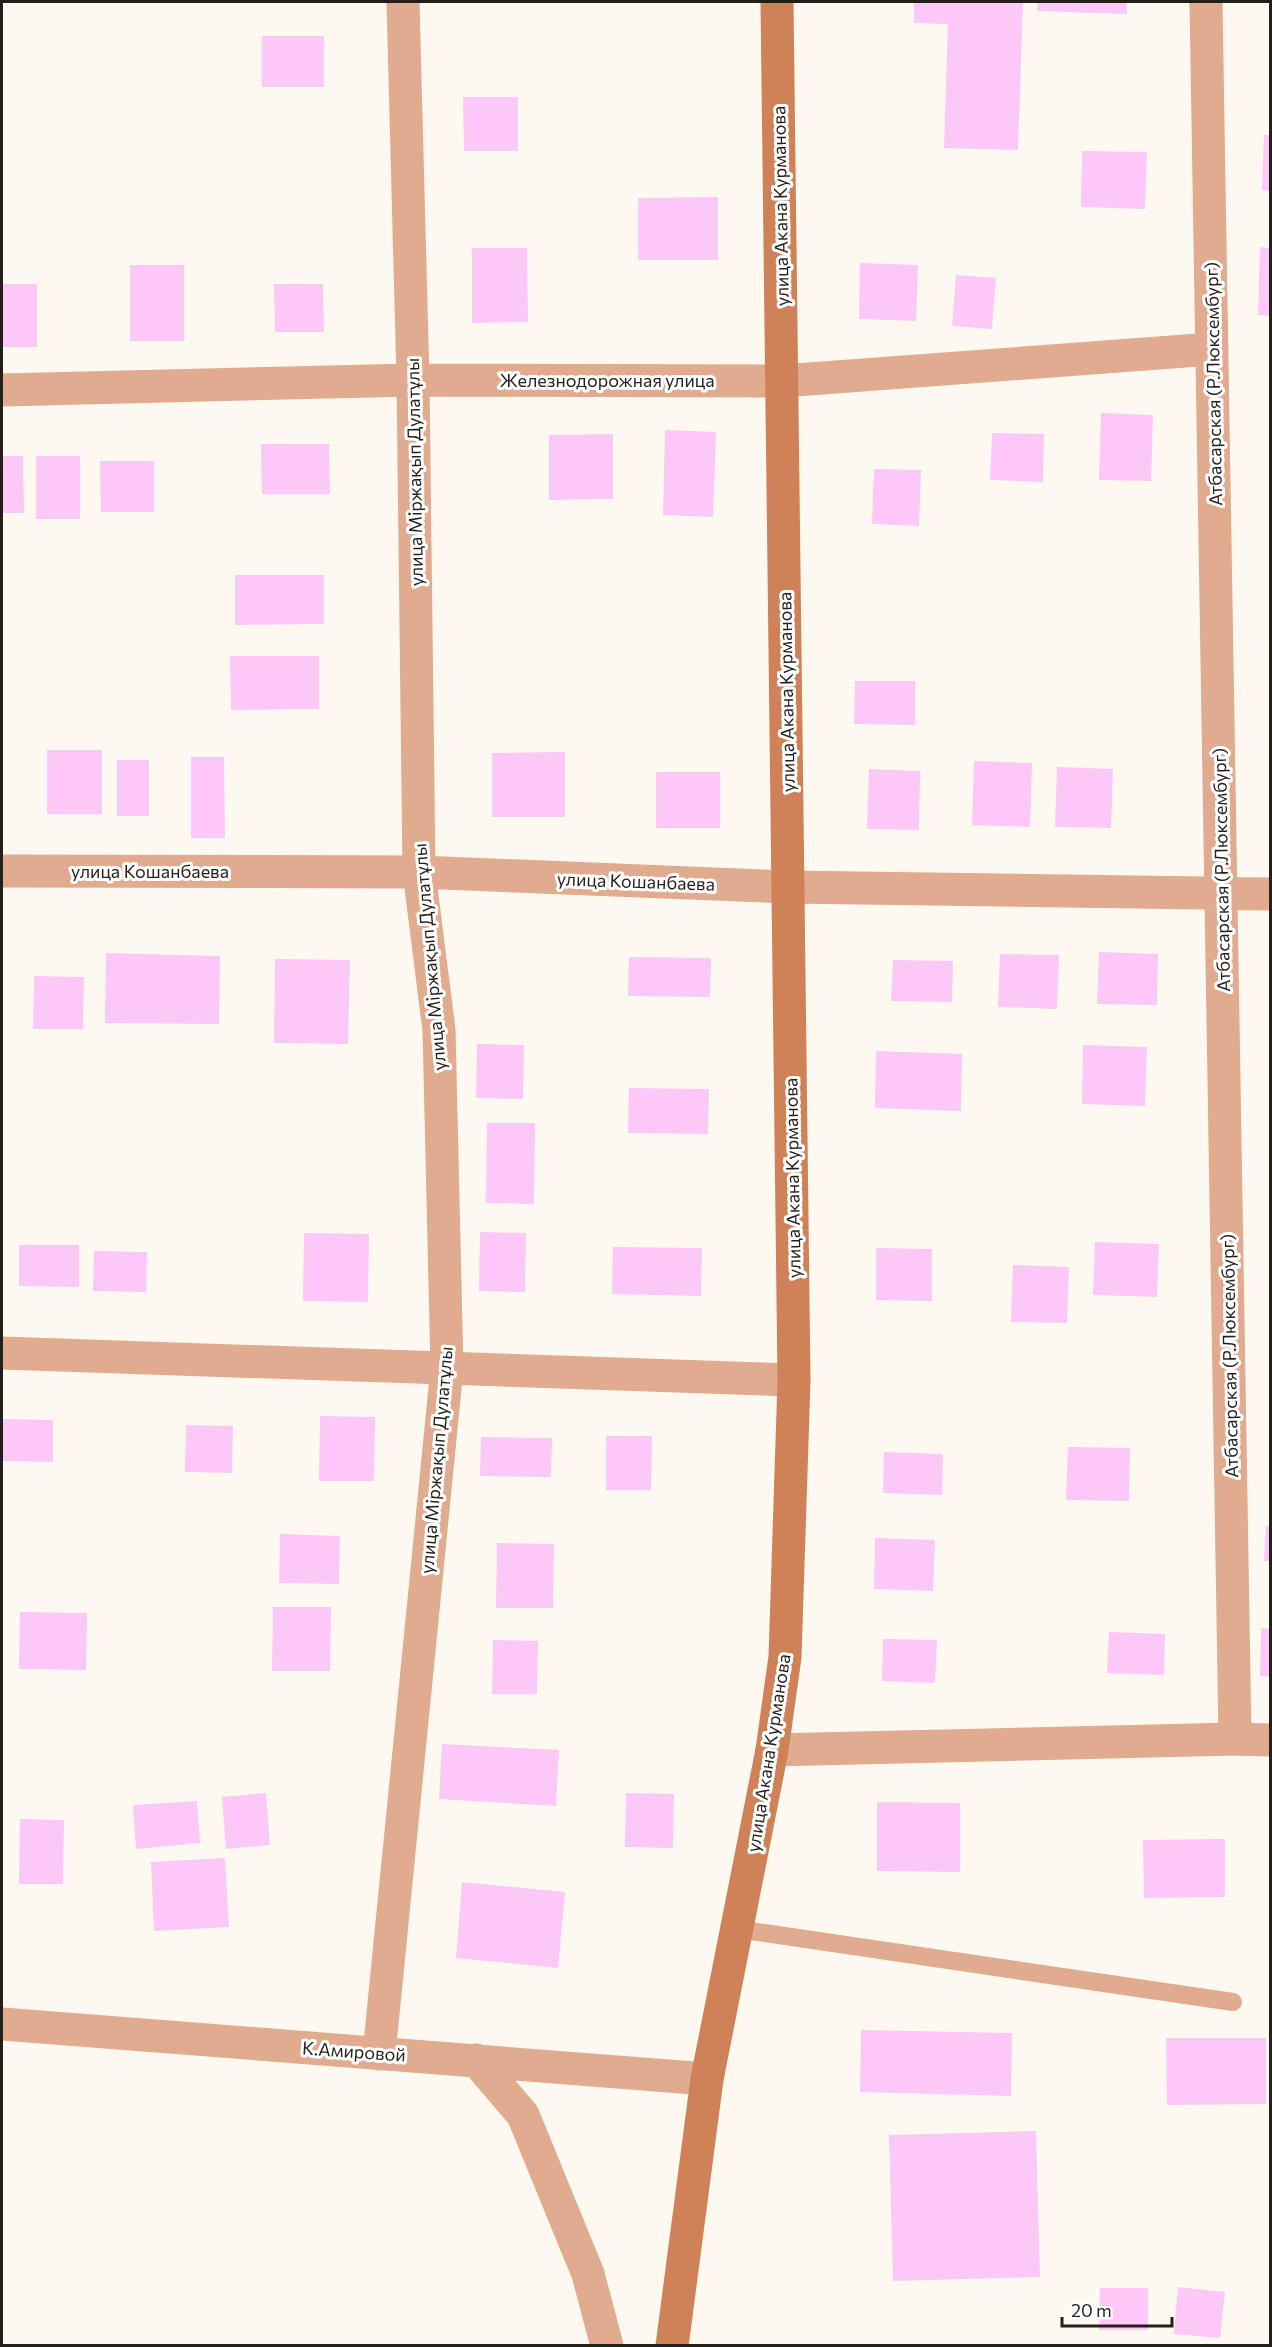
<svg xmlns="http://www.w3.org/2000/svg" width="1272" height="2347" font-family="Commissioner,sans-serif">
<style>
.building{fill:#fbc8f7}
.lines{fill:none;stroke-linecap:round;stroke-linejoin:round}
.lane{stroke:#e0ab8e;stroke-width:18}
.street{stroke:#e0ab8e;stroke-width:33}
.secondary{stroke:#cf8257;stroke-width:33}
.labels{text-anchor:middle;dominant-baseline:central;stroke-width:6;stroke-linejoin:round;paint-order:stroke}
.street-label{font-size:18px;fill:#231f1b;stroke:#fff}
</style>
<rect width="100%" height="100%" fill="#fef9f0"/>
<!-- building -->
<path class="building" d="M 914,2 L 1023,2 L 1018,150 L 944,148 L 948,24 L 914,23 Z
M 1038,2 L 1127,2 L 1127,14 L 1037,11 Z
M 262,36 L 324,36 L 324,87 L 262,87 Z
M 463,97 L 518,97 L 518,151 L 464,151 Z
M 1264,135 L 1270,135 L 1270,191 L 1262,190 Z
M 1082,151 L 1147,152 L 1145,209 L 1081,207 Z
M 718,197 L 718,260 L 638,260 L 638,198 Z
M 1260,247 L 1270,248 L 1270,316 L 1258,315 Z
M 472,248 L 527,248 L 528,322 L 472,323 Z
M 860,263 L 918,265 L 916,321 L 859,319 Z
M 130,265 L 184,265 L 184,341 L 130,341 Z
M 956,275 L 996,278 L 992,329 L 952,326 Z
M 2,284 L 37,284 L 37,347 L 2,347 Z
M 274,284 L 323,284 L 324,332 L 275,332 Z
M 1101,413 L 1153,415 L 1151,481 L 1099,480 Z
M 665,430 L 716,432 L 713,517 L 663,515 Z
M 992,433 L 1044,434 L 1043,482 L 990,480 Z
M 613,434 L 613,499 L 549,500 L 549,435 Z
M 261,444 L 329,444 L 330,494 L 262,494 Z
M 2,456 L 23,456 L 24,513 L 2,513 Z
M 36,456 L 80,456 L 80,519 L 36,519 Z
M 100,461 L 154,461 L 154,512 L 101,512 Z
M 874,469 L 921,470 L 919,526 L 872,524 Z
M 235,575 L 324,575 L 324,624 L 235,625 Z
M 230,656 L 319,656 L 319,709 L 231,710 Z
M 855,681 L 915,681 L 915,725 L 854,724 Z
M 47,750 L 102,750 L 102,814 L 47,814 Z
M 565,752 L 565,817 L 492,817 L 492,753 Z
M 191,757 L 224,757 L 225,838 L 191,838 Z
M 117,760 L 149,760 L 149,816 L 117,816 Z
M 974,761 L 1032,763 L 1030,827 L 972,825 Z
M 1057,767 L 1113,769 L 1111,828 L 1055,827 Z
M 869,769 L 920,771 L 919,830 L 867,829 Z
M 656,772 L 720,772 L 720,828 L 656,828 Z
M 1099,952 L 1158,954 L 1157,1005 L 1097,1004 Z
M 106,953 L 220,956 L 219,1024 L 105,1023 Z
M 1000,954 L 1059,955 L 1057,1009 L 998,1007 Z
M 629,957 L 711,958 L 710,997 L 628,996 Z
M 275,959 L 350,960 L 348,1044 L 274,1043 Z
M 893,960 L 953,961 L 952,1002 L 891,1001 Z
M 34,976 L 84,977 L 83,1029 L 33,1029 Z
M 477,1044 L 524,1045 L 523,1099 L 476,1098 Z
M 1083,1045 L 1147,1047 L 1145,1106 L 1082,1104 Z
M 876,1051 L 962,1054 L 961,1111 L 875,1108 Z
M 629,1088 L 709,1089 L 708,1134 L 628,1133 Z
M 487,1123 L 535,1123 L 534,1204 L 486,1203 Z
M 480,1232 L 526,1233 L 525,1292 L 479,1291 Z
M 304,1233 L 369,1234 L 368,1302 L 303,1301 Z
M 1095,1242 L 1159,1244 L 1157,1297 L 1093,1295 Z
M 19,1245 L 79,1245 L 79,1287 L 19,1286 Z
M 613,1247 L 702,1248 L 701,1296 L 612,1294 Z
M 876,1248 L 932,1249 L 932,1301 L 876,1300 Z
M 94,1251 L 147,1252 L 146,1292 L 93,1291 Z
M 1013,1265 L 1069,1267 L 1067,1323 L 1011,1322 Z
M 320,1416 L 375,1417 L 374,1481 L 319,1481 Z
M 2,1419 L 53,1420 L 53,1462 L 2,1461 Z
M 186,1425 L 233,1426 L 232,1473 L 185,1472 Z
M 606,1436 L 652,1436 L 651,1490 L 606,1490 Z
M 481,1437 L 552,1438 L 551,1477 L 480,1476 Z
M 1068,1447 L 1130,1448 L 1129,1501 L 1066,1500 Z
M 884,1452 L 943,1454 L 942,1495 L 883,1493 Z
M 1266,1526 L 1270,1526 L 1270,1561 L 1264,1561 Z
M 280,1534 L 340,1536 L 339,1584 L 279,1583 Z
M 875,1538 L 935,1540 L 933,1591 L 874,1589 Z
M 497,1543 L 554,1544 L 553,1608 L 496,1608 Z
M 273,1607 L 331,1607 L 330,1671 L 272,1671 Z
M 20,1612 L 87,1613 L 86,1670 L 19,1669 Z
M 1261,1628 L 1270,1629 L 1270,1677 L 1260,1676 Z
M 1109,1632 L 1165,1634 L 1164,1675 L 1107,1673 Z
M 883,1639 L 937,1640 L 935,1683 L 882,1681 Z
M 493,1640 L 538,1641 L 537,1694 L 492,1694 Z
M 442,1744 L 559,1750 L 556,1806 L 439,1799 Z
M 266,1793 L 270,1845 L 226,1849 L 222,1797 Z
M 626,1793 L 674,1794 L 673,1848 L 625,1847 Z
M 197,1801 L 200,1843 L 136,1849 L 133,1805 Z
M 877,1802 L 960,1803 L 960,1872 L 877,1871 Z
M 20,1819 L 64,1820 L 63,1884 L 19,1884 Z
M 1225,1839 L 1225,1897 L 1144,1898 L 1143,1840 Z
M 225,1858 L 229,1927 L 154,1931 L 151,1862 Z
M 462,1882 L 565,1892 L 558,1968 L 456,1958 Z
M 861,2030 L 1012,2033 L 1011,2096 L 860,2092 Z
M 1166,2038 L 1266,2038 L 1266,2104 L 1167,2105 Z
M 1036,2131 L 1040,2277 L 893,2281 L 889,2135 Z
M 1178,2287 L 1225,2292 L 1220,2338 L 1174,2334 Z
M 1100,2288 L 1148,2288 L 1148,2330 L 1099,2330 Z"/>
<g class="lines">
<!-- lane -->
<path class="lane" d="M 737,1929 L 1233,2002"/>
<!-- street -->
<path class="street" d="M 1206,2 L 1235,1739
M 2,390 L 413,380 L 782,381 L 1212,349
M 2,871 L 419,872 L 788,887 L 1270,894
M 2,1353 L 794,1380
M 772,1750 L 1235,1739 L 1270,1740
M 2,2024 L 707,2079
M 379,2054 L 447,1368 L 439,1030 L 419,872 L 413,380 L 403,2
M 476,2060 L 523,2115 L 588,2274 L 607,2346"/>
<!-- secondary -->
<path class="secondary" d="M 672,2346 L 707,2079 L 772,1750 L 785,1657 L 794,1380 L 777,2"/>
</g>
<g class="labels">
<!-- street labels -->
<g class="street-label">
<text transform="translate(780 206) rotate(-91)">улица Акана Курманова</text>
<text x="607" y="380">Железнодорожная улица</text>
<text transform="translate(1213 384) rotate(-91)">Атбасарская (Р.Люксембург)</text>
<text transform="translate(414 472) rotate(-91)">улица Міржақып Дулатұлы</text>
<text transform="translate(786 692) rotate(-91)">улица Акана Курманова</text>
<text transform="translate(1221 870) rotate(-91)">Атбасарская (Р.Люксембург)</text>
<text x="150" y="871">улица Кошанбаева</text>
<text transform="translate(636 881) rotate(2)">улица Кошанбаева</text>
<text transform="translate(429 957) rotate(-95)">улица Міржақып Дулатұлы</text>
<text transform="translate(792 1178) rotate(-91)">улица Акана Курманова</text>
<text transform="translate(1229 1356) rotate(-91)">Атбасарская (Р.Люксембург)</text>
<text transform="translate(436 1460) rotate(-85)">улица Міржақып Дулатұлы</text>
<text transform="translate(768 1753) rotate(-81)">улица Акана Курманова</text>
<text transform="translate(354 2051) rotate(4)">К.Амировой</text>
</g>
</g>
<!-- border -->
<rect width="1272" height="2347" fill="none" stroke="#231f1b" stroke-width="6"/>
<!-- scale -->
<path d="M1062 2317v9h110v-9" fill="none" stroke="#231f1b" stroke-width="3"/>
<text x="1071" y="2317" font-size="18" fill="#231f1b" stroke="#ffffff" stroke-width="4.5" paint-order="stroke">20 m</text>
</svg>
